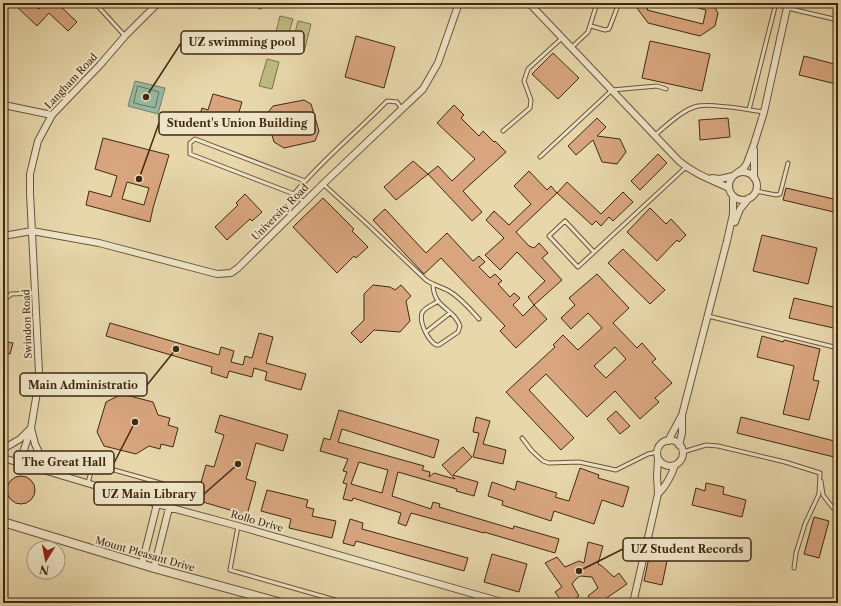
<svg xmlns="http://www.w3.org/2000/svg" width="841" height="606" font-family="'Libre Caslon Text',serif">
<style>
.green{fill:#bebc83;stroke:#7e724a}
.water{fill:#98baa4;stroke:#748069}
.lines{fill:none;stroke-linecap:round;stroke-linejoin:round}
.shore{stroke:#6c725a;stroke-width:1}
.building{fill:#d8a57e;stroke:#3f2911;fill-rule:evenodd}
.service-casing{stroke:#695438;stroke-width:5}
.minor-casing{stroke:#695438;stroke-width:8}
.tertiary-casing{stroke:#695438;stroke-width:10}
.service{stroke:#efe5c8;stroke-width:3}
.minor{stroke:#efe5c8;stroke-width:6}
.tertiary{stroke:#efe5c8;stroke-width:8}
.labels{text-anchor:middle;dominant-baseline:central;stroke-width:4;stroke-linejoin:round;paint-order:stroke}
.street-label{font-size:10px;fill:#3f2911;stroke:#efe5c8}
.leader{fill:none;stroke:#3f2911;stroke-width:1.5}
.callout-dot{fill:#3f2911;stroke:#efe5c8;stroke-width:1.5}
.callout{fill:#efe5c8;stroke:#3f2911;stroke-width:1.5}
.callout-label{font-size:11px;text-anchor:middle;font-weight:bold;fill:#3f2911}
</style>
<rect width="100%" height="100%" fill="#e7d7ab"/>
<filter id="stains"><feTurbulence type="fractalNoise" baseFrequency=".005" numOctaves="4"/><feColorMatrix values="0 0 0 0 .2 0 0 0 0 .09 0 0 0 0 .02 0 0 0 .5 -.17"/></filter>
<radialGradient id="worn" r=".72"><stop offset=".6" stop-color="#630" stop-opacity="0"/><stop offset="1" stop-color="#630" stop-opacity=".3"/></radialGradient>
<!-- green -->
<path class="green" d="M 280,16 L 293,19 L 285,46 L 273,43 Z
M 298,21 L 311,24 L 304,52 L 291,48 Z
M 267,59 L 279,62 L 272,89 L 259,86 Z"/>
<!-- water -->
<path class="water" d="M 135,81 L 165,88 L 158,114 L 128,106 Z"/>
<g class="lines">
<!-- shore -->
<path class="shore" d="M 138,86 L 159,92 L 155,108 L 134,103 Z"/>
</g>
<!-- building -->
<path class="building" d="M 13,3 L 32,3 L 39,9 L 45,3 L 57,3 L 77,22 L 68,31 L 49,13 L 37,26 Z
M 638,3 L 649,3 L 647,10 L 703,24 L 706,10 L 687,5 L 687,3 L 712,3 L 718,13 L 715,26 L 700,36 L 648,23 L 637,8 Z
M 356,36 L 395,47 L 384,88 L 345,77 Z
M 650,41 L 710,54 L 702,91 L 642,78 Z
M 553,53 L 579,78 L 558,99 L 532,74 Z
M 804,56 L 838,65 L 838,76 L 836,84 L 799,75 Z
M 213,94 L 242,102 L 234,129 L 199,118 L 202,108 L 208,110 Z
M 304,100 L 311,104 L 319,131 L 315,141 L 284,148 L 274,142 L 266,115 L 273,106 Z
M 454,105 L 464,115 L 461,118 L 479,136 L 483,131 L 494,142 L 495,141 L 506,152 L 463,191 L 482,212 L 472,221 L 428,174 L 438,166 L 452,181 L 475,159 L 437,123 Z
M 597,118 L 606,127 L 597,136 L 620,139 L 626,152 L 617,164 L 602,162 L 593,140 L 576,155 L 568,146 Z
M 728,118 L 730,137 L 700,140 L 699,120 Z
M 103,138 L 169,155 L 153,208 L 150,222 L 86,205 L 89,191 L 111,197 L 117,176 L 95,169 ZM 127,182 L 149,188 L 144,205 L 122,199 Z
M 658,154 L 667,163 L 640,190 L 631,181 Z
M 413,161 L 428,174 L 396,200 L 384,187 Z
M 529,171 L 547,190 L 551,186 L 557,193 L 516,232 L 529,246 L 534,248 L 539,243 L 548,253 L 542,258 L 562,280 L 534,305 L 528,297 L 545,281 L 517,252 L 500,270 L 485,255 L 504,238 L 486,220 L 494,211 L 509,225 L 531,204 L 514,186 Z
M 567,182 L 601,214 L 623,192 L 633,202 L 613,221 L 609,217 L 601,226 L 596,221 L 592,225 L 557,193 Z
M 786,188 L 838,200 L 838,213 L 783,200 Z
M 245,194 L 262,212 L 252,221 L 250,219 L 227,240 L 215,227 L 238,205 L 236,203 Z
M 323,198 L 354,229 L 352,231 L 368,247 L 356,258 L 354,256 L 337,273 L 293,227 Z
M 650,208 L 666,224 L 671,219 L 686,235 L 679,242 L 677,240 L 657,261 L 627,232 Z
M 385,209 L 426,253 L 447,233 L 473,261 L 479,256 L 485,262 L 479,267 L 490,278 L 495,274 L 502,281 L 498,284 L 510,297 L 514,293 L 520,298 L 513,305 L 523,316 L 534,305 L 547,319 L 516,348 L 500,331 L 505,326 L 441,258 L 424,274 L 373,220 Z
M 762,235 L 817,248 L 808,284 L 753,271 Z
M 623,249 L 665,290 L 650,304 L 608,263 Z
M 597,274 L 629,308 L 613,323 L 637,348 L 642,343 L 656,359 L 652,362 L 672,383 L 655,398 L 659,402 L 640,419 L 615,391 L 587,417 L 546,374 L 529,390 L 574,438 L 561,450 L 506,392 L 555,347 L 553,345 L 563,335 L 578,350 L 602,328 L 588,313 L 571,329 L 561,318 L 575,305 L 569,298 ZM 615,347 L 626,359 L 606,378 L 594,366 Z
M 373,285 L 390,287 L 395,290 L 401,285 L 411,296 L 406,301 L 410,321 L 400,332 L 374,330 L 361,343 L 351,333 L 364,320 L 364,294 Z
M 794,298 L 838,308 L 838,329 L 789,318 Z
M 110,323 L 219,355 L 221,347 L 234,351 L 231,362 L 243,365 L 245,356 L 252,358 L 259,333 L 273,337 L 266,363 L 306,374 L 301,390 L 265,380 L 267,372 L 254,368 L 252,377 L 229,371 L 227,378 L 211,373 L 212,367 L 106,336 Z
M 762,336 L 783,342 L 784,340 L 820,349 L 813,380 L 819,381 L 809,420 L 783,414 L 794,366 L 757,357 Z
M 3,341 L 13,343 L 10,354 L 3,352 Z
M 122,394 L 153,402 L 158,415 L 170,418 L 168,425 L 178,428 L 173,447 L 161,444 L 160,449 L 149,446 L 136,454 L 104,446 L 97,432 L 106,402 Z
M 339,410 L 439,440 L 434,458 L 342,429 L 338,442 L 424,466 L 422,470 L 430,472 L 429,477 L 434,473 L 455,479 L 442,465 L 463,447 L 472,457 L 453,475 L 478,482 L 474,496 L 456,491 L 457,489 L 398,472 L 392,496 L 431,509 L 433,502 L 440,504 L 439,507 L 513,529 L 514,526 L 559,539 L 555,553 L 484,532 L 484,533 L 411,513 L 406,526 L 398,523 L 401,513 L 353,498 L 352,501 L 343,499 L 347,484 L 343,483 L 347,472 L 343,471 L 348,459 L 320,451 L 324,438 L 330,440 ZM 359,462 L 388,470 L 382,493 L 351,484 Z
M 616,411 L 630,426 L 620,434 L 607,419 Z
M 220,415 L 288,435 L 283,451 L 256,443 L 246,479 L 256,482 L 247,515 L 196,500 L 206,465 L 214,467 L 224,435 L 215,432 Z
M 476,417 L 490,421 L 483,444 L 506,450 L 503,464 L 473,457 L 479,433 L 473,432 Z
M 741,417 L 838,442 L 838,458 L 737,433 Z
M 580,468 L 599,475 L 598,478 L 629,487 L 623,507 L 602,500 L 594,524 L 554,511 L 551,521 L 502,505 L 503,501 L 488,496 L 492,482 L 515,490 L 517,481 L 557,493 L 555,497 L 569,501 Z
M7 490a14 14 0 1 1 28 0a14 14 0 1 1-28 0Z
M 706,483 L 724,487 L 723,494 L 746,500 L 742,517 L 692,505 L 696,488 L 705,491 Z
M 267,490 L 308,500 L 306,507 L 314,509 L 312,516 L 336,521 L 332,538 L 289,528 L 291,519 L 261,511 Z
M 814,517 L 829,521 L 819,558 L 804,554 Z
M 350,519 L 363,523 L 362,529 L 468,558 L 464,571 L 356,541 L 354,546 L 343,543 Z
M 588,542 L 603,546 L 598,564 L 602,566 L 614,577 L 619,573 L 627,584 L 605,599 L 607,603 L 593,603 L 588,596 L 598,588 L 592,577 L 580,576 L 576,579 L 572,584 L 579,596 L 568,603 L 563,603 L 555,592 L 562,587 L 545,563 L 557,557 L 565,567 L 579,561 L 584,563 Z
M 492,554 L 527,564 L 519,592 L 484,582 Z
M 649,557 L 667,561 L 662,585 L 644,581 Z"/>
<g class="lines">
<defs>
<path id="service" d="M 95,3 L 125,36
M 260,7 L 261,3
M 787,8 L 838,20
M 591,26 L 605,30 L 609,29 L 619,3
M 571,48 L 588,32 L 597,3
M 749,110 L 776,3
M 503,131 L 530,108 L 531,100 L 524,81 L 528,69 L 562,38
M 654,136 C 666,126 683,109 698,106 C 713,103 748,110 764,112
M 540,157 L 612,90 L 657,86 L 666,89
M 323,184 L 366,223 L 426,280 C 433,285 442,287 449,291 C 461,298 470,309 479,319
M 756,191 L 776,195 L 780,194 L 788,163
M 294,194 L 190,154 L 190,143 L 195,139 L 305,181
M 304,202 L 294,194 C 322,160 356,133 387,101 L 397,102 L 402,109
M 594,252 L 565,221 L 549,236 L 578,267 L 686,167
M 433,285 C 434,309 453,307 460,326 L 458,332 L 439,345 L 436,345 C 428,340 419,323 422,313 C 424,308 432,305 437,302
M 3,301 L 11,294 L 35,293
M 708,316 L 838,348
M 426,332 L 450,313
M 522,438 L 532,451 L 543,461 L 549,463 L 579,462 L 616,470 L 648,454 L 657,452
M 683,452 L 706,445 L 718,446 L 785,462 L 820,473
M 54,453 L 185,490
M 821,481 L 823,495 L 833,508 L 838,510
M 88,483 L 93,464
M 238,526 L 230,570 L 346,603
M 794,568 L 796,553 L 805,524 L 819,494 L 820,473"/>
<path id="minor" d="M 529,3 L 679,161 C 694,174 712,180 729,188
M 3,102 L 4,105 L 52,115
M 754,150 L 754,178
M729 186a14 14 0 1 1 28 0a14 14 0 1 1-28 0Z
M 737,173 L 744,168 L 747,163 L 754,144 L 764,112 L 788,3
M 712,178 L 720,179 L 733,176
M 735,222 L 740,209 L 749,198
M 3,236 L 32,231 L 99,243 L 217,274 L 231,273 L 238,268 L 323,184 L 423,89 L 438,63 L 459,3
M657 453a13 13 0 1 1 26 0a13 13 0 1 1-26 0Z
M 668,441 L 682,415 L 727,241 L 733,214 L 733,196
M 679,445 L 682,433 L 682,415
M 3,449 L 20,439 L 31,428 L 35,444 L 48,471
M 3,458 L 157,504 L 238,526 L 505,603
M 20,462 L 31,428 L 37,392 L 39,372 L 30,193 L 30,174 L 38,141 L 52,115 L 100,65 L 125,36 L 158,3
M 658,494 C 667,485 671,477 675,465
M 142,564 L 157,504
M 154,568 L 169,508
M 633,603 L 658,494 L 657,476 L 658,459"/>
<path id="tertiary" d="M 3,522 L 154,568 L 282,603"/>
</defs>
<!-- service casing -->
<use href="#service" class="service-casing"/>
<!-- minor casing -->
<use href="#minor" class="minor-casing"/>
<!-- tertiary casing -->
<use href="#tertiary" class="tertiary-casing"/>
<!-- service -->
<use href="#service" class="service"/>
<!-- minor -->
<use href="#minor" class="minor"/>
<!-- tertiary -->
<use href="#tertiary" class="tertiary"/>
</g>
<g class="labels">
<!-- street labels -->
<g class="street-label">
<text transform="translate(71 81) rotate(-47)">Langham Road</text>
<text transform="translate(280 212) rotate(-45)">University Road</text>
<text transform="translate(27 324) rotate(-92)">Swindon Road</text>
<text transform="translate(257 521) rotate(16)">Rollo Drive</text>
<text transform="translate(145 554) rotate(16)">Mount Pleasant Drive</text>
</g>
</g>
<!-- callouts -->
<path class="leader" d="M146 97L181 43M139 179L159 123M176 349L147 385M135 422L114 463M238 464L204 494M579 571L623 549"/>
<g class="callout-dot">
<circle cx="146" cy="97" r="4"/>
<circle cx="139" cy="179" r="4"/>
<circle cx="176" cy="349" r="4"/>
<circle cx="135" cy="422" r="4"/>
<circle cx="238" cy="464" r="4"/>
<circle cx="579" cy="571" r="4"/>
</g>
<g class="callout">
<rect x="181" y="31" width="123" height="23" rx="4"/>
<rect x="159" y="112" width="156" height="23" rx="4"/>
<rect x="20" y="373" width="127" height="23" rx="4"/>
<rect x="14" y="451" width="100" height="23" rx="4"/>
<rect x="94" y="482" width="110" height="23" rx="4"/>
<rect x="623" y="538" width="128" height="23" rx="4"/>
</g>
<g class="callout-label">
<text x="242" y="46">UZ swimming pool</text>
<text x="237" y="127">Student's Union Building</text>
<text x="83" y="389">Main Administratio</text>
<text x="64" y="466">The Great Hall</text>
<text x="149" y="498">UZ Main Library</text>
<text x="687" y="553">UZ Student Records</text>
</g>
<!-- margin -->
<rect width="841" height="606" fill="none" stroke="#e7d7ab" stroke-width="16"/>
<rect x="4" y="4" width="833" height="598" fill="none" stroke="#3f2911" stroke-width="2"/>
<rect x="8" y="8" width="825" height="590" fill="none" stroke="#3f2911"/>
<!-- north arrow -->
<g transform="translate(46 560) rotate(190)"><circle r="19" fill="#efe5c8" stroke="#a99a7f"/>
<path d="M0-3L7 15L0 10L-7 15Z" fill="#8f2418"/>
<text y="-6" font-size="11" font-weight="bold" text-anchor="middle" fill="#3f2911">N</text>
</g>
<rect width="100%" height="100%" filter="url(#stains)"/>
<rect width="100%" height="100%" fill="url(#worn)"/>
</svg>
